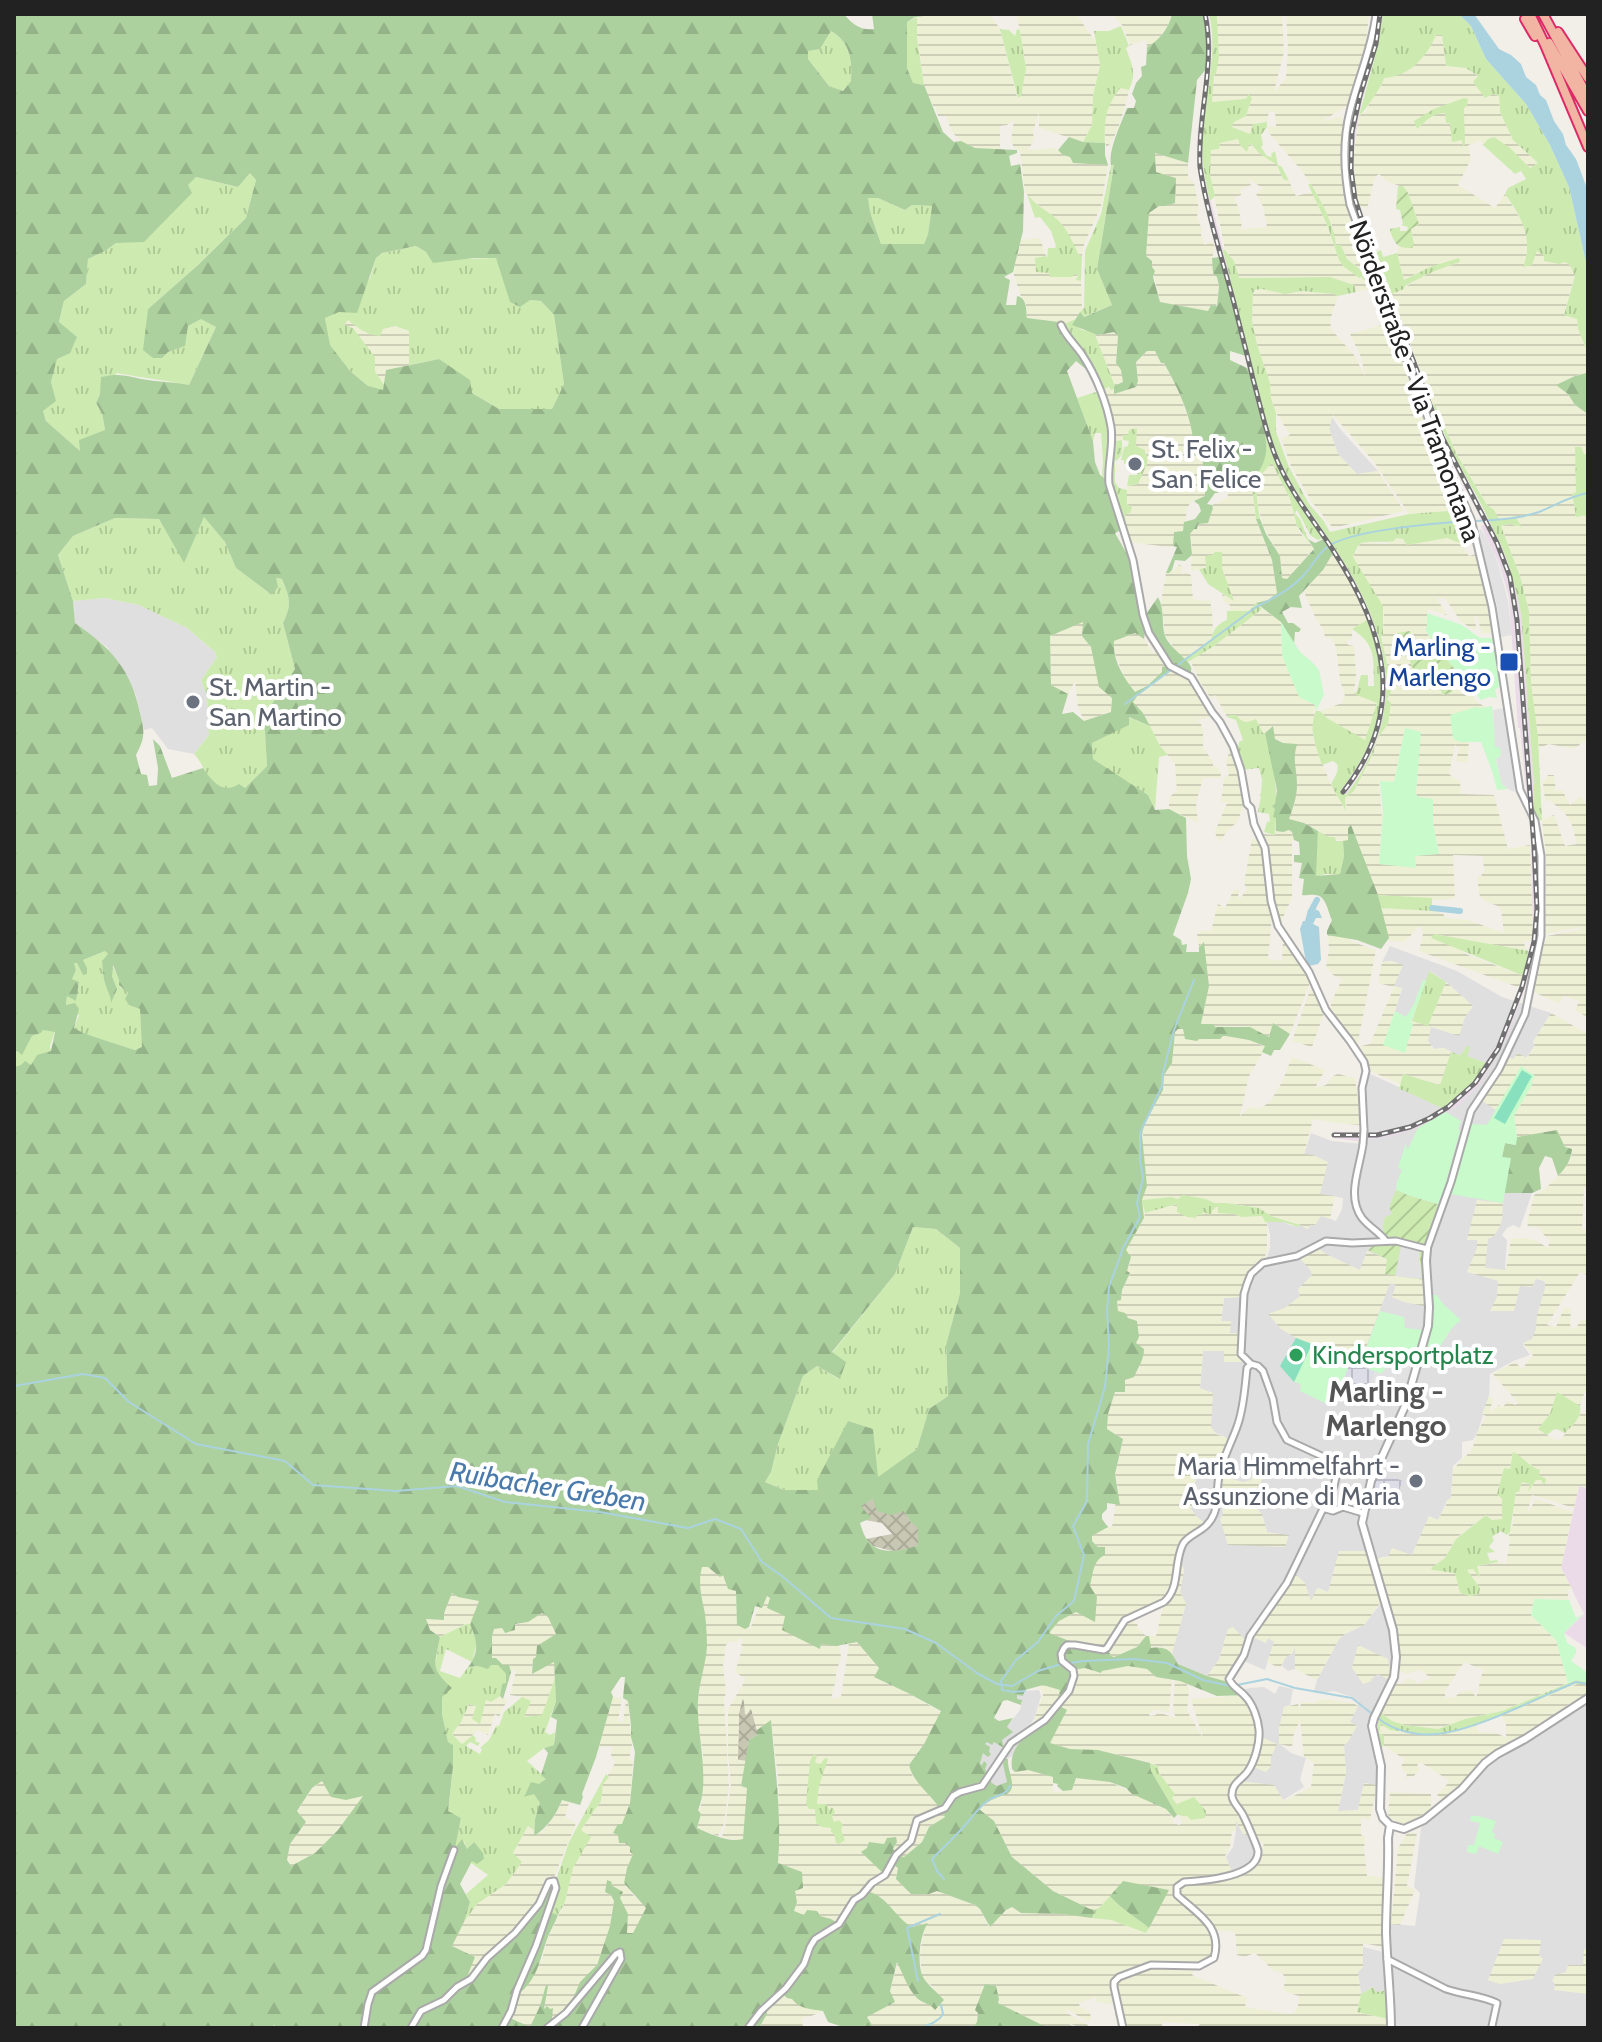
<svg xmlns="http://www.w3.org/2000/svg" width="1602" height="2042" font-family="Cabin,sans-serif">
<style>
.residential{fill:#e0dfdf;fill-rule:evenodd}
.industrial{fill:#ebdbe8}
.construction{fill:url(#construction-cross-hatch)}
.farmland{fill:url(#farmland-rules);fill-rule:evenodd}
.grass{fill:url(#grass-tufts)}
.forest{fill:url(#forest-firs);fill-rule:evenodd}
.park{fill:#c8facc}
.garden{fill:url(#garden-furrows)}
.pitch{fill:#88e0be}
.parking{fill:#e2e2e2}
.plaza{fill:url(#plaza-grid)}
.water{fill:#aad3df}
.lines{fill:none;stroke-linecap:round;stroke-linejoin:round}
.stream{stroke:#aad3df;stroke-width:2}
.canal{stroke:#aad3df;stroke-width:6}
.minor-casing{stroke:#a9a9a9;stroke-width:9}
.tertiary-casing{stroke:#a9a9a9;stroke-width:10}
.trunk-casing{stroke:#dc2a67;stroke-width:12}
.minor{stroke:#fff;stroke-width:5}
.tertiary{stroke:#fff;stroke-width:6}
.trunk{stroke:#f2b4a3;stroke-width:8}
.rail-casing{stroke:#707070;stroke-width:5}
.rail{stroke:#fff;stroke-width:2;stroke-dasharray:6;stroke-linecap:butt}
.minor-bridge-casing{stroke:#a9a9a9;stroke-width:9;stroke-linecap:butt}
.minor-bridge{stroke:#fff;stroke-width:5}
.worship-dot{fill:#6b7280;stroke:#fff;stroke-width:3}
.transit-dot{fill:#1a4fb4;stroke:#fff;stroke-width:3}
.leisure-dot{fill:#2e9e5b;stroke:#fff;stroke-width:3}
.labels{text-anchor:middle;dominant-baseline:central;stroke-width:8;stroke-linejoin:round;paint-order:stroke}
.street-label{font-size:26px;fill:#222;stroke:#fff}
.worship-label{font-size:26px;fill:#5b616d;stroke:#fff;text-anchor:start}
.transit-label{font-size:26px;fill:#164399;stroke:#fff;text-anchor:end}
.leisure-label{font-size:26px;fill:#27864d;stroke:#fff;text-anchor:start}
.water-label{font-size:28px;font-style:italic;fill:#4a7aab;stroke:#fff}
.quarter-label{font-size:30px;font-weight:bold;fill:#555;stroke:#fff}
</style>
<defs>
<pattern id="construction-cross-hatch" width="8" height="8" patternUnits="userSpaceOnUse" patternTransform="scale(2)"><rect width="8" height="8" fill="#c7c7b4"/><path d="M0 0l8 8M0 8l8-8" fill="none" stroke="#abab9a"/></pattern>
<pattern id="farmland-rules" width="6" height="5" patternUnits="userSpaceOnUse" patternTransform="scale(2)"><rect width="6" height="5" fill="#eef0d5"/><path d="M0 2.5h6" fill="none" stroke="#ccceb7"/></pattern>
<pattern id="grass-tufts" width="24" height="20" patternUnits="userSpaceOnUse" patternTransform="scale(2)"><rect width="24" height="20" fill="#cdebb0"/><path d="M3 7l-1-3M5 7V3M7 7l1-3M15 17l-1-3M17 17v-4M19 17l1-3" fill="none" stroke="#b0c997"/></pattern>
<pattern id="forest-firs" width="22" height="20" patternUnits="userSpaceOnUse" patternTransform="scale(2)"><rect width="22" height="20" fill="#add19e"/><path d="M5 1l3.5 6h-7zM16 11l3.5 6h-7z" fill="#95b388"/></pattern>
<pattern id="garden-furrows" width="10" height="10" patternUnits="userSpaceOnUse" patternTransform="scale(2)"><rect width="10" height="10" fill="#cdebb0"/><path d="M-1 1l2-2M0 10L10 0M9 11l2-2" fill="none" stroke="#b0c997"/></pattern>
<pattern id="plaza-grid" width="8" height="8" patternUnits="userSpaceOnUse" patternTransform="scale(2)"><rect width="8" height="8" fill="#dddde8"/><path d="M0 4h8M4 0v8" fill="none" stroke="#bdbdc7"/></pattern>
</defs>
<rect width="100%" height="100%" fill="#f2efe9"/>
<!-- residential -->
<path class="residential" d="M 1332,417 L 1341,430 L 1378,471 L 1357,474 L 1338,454 L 1329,429 Z
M 105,598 L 139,605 L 187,628 L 215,652 L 217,657 L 201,680 L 207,697 L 209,735 L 194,754 L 168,749 L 152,728 L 144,730 L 136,695 L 107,647 L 75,623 L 73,601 Z
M 1390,946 L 1457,971 L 1502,997 L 1551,1013 L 1533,1042 L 1536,1044 L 1521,1065 L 1514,1120 L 1517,1137 L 1505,1193 L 1532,1193 L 1520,1228 L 1513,1225 L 1507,1228 L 1502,1235 L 1507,1240 L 1505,1269 L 1544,1281 L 1547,1288 L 1538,1329 L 1533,1340 L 1523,1345 L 1530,1355 L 1513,1361 L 1490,1374 L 1489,1396 L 1478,1431 L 1473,1440 L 1462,1442 L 1462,1458 L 1453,1466 L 1451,1498 L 1447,1501 L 1438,1520 L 1429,1517 L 1412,1555 L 1382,1557 L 1328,1592 L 1318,1588 L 1295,1641 L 1295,1669 L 1288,1671 L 1282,1666 L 1285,1657 L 1275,1639 L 1265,1670 L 1239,1659 L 1228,1629 L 1219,1660 L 1207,1676 L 1178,1664 L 1172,1653 L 1186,1604 L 1180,1592 L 1184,1570 L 1179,1556 L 1196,1516 L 1191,1509 L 1193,1501 L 1191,1499 L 1196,1479 L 1201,1460 L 1229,1439 L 1212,1431 L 1200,1389 L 1203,1350 L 1224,1351 L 1229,1333 L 1221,1321 L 1224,1298 L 1229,1298 L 1266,1261 L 1270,1248 L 1270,1234 L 1267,1222 L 1284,1222 L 1290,1225 L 1298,1227 L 1300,1225 L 1308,1229 L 1310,1225 L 1315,1225 L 1321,1215 L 1336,1221 L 1342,1209 L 1343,1198 L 1320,1194 L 1304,1155 L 1311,1133 L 1332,1141 L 1362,1144 L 1366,1072 L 1414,1094 L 1467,1056 L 1455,1054 L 1444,1048 L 1434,1049 L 1428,1041 L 1428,1038 L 1431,1027 L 1465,1017 L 1473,1006 L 1446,982 L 1430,971 L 1411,1022 L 1395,1011 L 1402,989 L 1394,987 L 1392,961 L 1382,962 ZM 1266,1472 L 1249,1501 L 1262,1514 L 1267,1532 L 1228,1545 L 1222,1506 L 1243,1482 L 1251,1481 Z
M 1382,1602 L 1385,1602 L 1396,1667 L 1374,1718 L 1381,1786 L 1364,1783 L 1358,1810 L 1338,1812 L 1346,1773 L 1344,1745 L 1356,1726 L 1350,1722 L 1359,1702 L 1352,1697 L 1334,1691 L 1322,1693 L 1314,1691 L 1317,1680 L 1339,1639 L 1345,1634 L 1364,1625 Z
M 1279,1686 L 1293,1689 L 1290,1705 L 1284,1707 L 1280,1744 L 1291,1753 L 1306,1758 L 1300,1779 L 1304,1787 L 1283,1800 L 1286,1814 L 1272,1846 L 1253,1839 L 1258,1851 L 1255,1862 L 1233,1875 L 1226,1857 L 1233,1847 L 1236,1831 L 1222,1798 L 1248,1772 L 1241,1692 L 1243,1690 L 1250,1688 L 1264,1687 L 1275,1694 Z
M 1039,1690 L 1041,1696 L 1034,1719 L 1024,1733 L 1015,1755 L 1004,1760 L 1007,1782 L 997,1786 L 992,1783 L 980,1764 L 983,1753 L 989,1752 L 985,1744 L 987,1742 L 1002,1740 L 1012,1732 L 1007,1727 L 1020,1710 L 1022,1702 L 1016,1699 L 1017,1694 L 1023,1696 L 1025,1691 Z
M 1588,1702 L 1588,2028 L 1393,2028 L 1395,1988 L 1376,1992 L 1372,1987 L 1361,1994 L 1358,1972 L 1363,1967 L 1363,1947 L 1383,1952 L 1384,1923 L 1415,1926 L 1420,1893 L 1414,1887 L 1421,1828 L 1430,1819 L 1434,1813 L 1486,1763 L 1540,1733 Z"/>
<!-- industrial -->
<path class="industrial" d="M 1203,14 L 1209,14 L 1212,47 L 1203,125 L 1202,167 L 1270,432 L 1277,455 L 1289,478 L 1354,579 L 1373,620 L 1383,657 L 1387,691 L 1383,721 L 1373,751 L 1366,764 L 1346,795 L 1341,791 L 1365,755 L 1377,721 L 1381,690 L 1378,653 L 1365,615 L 1353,588 L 1333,553 L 1300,508 L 1284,481 L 1265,434 L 1198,174 L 1197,134 L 1207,68 L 1208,47 Z
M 1378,14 L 1383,14 L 1381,34 L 1362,101 L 1356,133 L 1353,159 L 1356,194 L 1371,243 L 1441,429 L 1501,545 L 1514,580 L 1521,613 L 1534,785 L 1535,835 L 1539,878 L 1539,931 L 1529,977 L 1506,1039 L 1480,1084 L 1459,1105 L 1420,1127 L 1393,1136 L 1355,1141 L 1333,1138 L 1334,1131 L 1356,1134 L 1369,1133 L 1403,1127 L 1420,1121 L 1445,1107 L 1469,1086 L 1482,1070 L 1504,1031 L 1524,976 L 1533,932 L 1530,805 L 1527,799 L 1520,728 L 1518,728 L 1509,598 L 1499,563 L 1481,526 L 1484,525 L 1453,465 L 1436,427 L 1361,228 L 1351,188 L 1349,152 L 1352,119 L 1376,37 Z
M 1579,1486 L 1588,1488 L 1588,1649 L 1564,1633 L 1584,1614 L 1561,1568 Z"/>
<!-- construction -->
<path class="construction" d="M 873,1499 L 904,1511 L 910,1521 L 919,1527 L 918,1545 L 908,1550 L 892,1551 L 873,1546 L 866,1539 L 892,1534 L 882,1523 L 865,1520 L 870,1518 L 860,1506 Z
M 742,1698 L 744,1700 L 746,1715 L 751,1708 L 757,1730 L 757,1735 L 749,1740 L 746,1761 L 738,1760 L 739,1713 Z"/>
<!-- farmland -->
<path class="farmland" d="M 944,14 L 991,16 L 1000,29 L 1017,97 L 1026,69 L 1020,30 L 1016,14 L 1076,14 L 1096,42 L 1100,65 L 1093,96 L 1093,118 L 1092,125 L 1083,142 L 1039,128 L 1039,113 L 1033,131 L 1034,140 L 1028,150 L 1053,148 L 1058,150 L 1063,155 L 1070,157 L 1073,163 L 1108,165 L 1101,206 L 1083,247 L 1082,256 L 1079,255 L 1060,222 L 1031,199 L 1025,192 L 1020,151 L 1014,147 L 1011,141 L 1014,119 L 1007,125 L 1000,126 L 1000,149 L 975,148 L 961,141 L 952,132 L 946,116 L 938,116 L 936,107 L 934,107 L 927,95 L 924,85 L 915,20 L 917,17 Z
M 1112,14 L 1172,14 L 1170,22 L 1156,43 L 1147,47 L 1146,40 L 1130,45 L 1122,25 Z
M 1216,14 L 1282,14 L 1284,52 L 1274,92 L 1286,78 L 1288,50 L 1286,14 L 1369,14 L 1365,51 L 1348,105 L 1321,122 L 1341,116 L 1343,125 L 1342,134 L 1341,174 L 1345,197 L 1353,225 L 1372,272 L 1367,275 L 1347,258 L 1341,245 L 1336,246 L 1332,225 L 1318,196 L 1302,171 L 1269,133 L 1267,127 L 1276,126 L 1275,112 L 1269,111 L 1267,122 L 1258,122 L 1250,135 L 1242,130 L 1232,127 L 1231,125 L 1234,122 L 1246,116 L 1252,98 L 1212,102 L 1212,86 L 1219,57 Z
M 1436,35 L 1442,35 L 1446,66 L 1466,68 L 1479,77 L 1479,87 L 1485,98 L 1493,94 L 1499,96 L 1500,112 L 1513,140 L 1538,163 L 1531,168 L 1494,137 L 1488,139 L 1483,145 L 1481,141 L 1468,145 L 1471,159 L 1458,185 L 1495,208 L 1505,194 L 1524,225 L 1528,243 L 1526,259 L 1537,251 L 1559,264 L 1565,262 L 1570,265 L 1575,275 L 1564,314 L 1577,319 L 1578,329 L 1588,353 L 1586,372 L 1575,376 L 1557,385 L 1568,394 L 1575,405 L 1588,414 L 1587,455 L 1582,451 L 1576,492 L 1572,494 L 1576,517 L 1588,515 L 1588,738 L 1574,749 L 1549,744 L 1539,748 L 1531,683 L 1529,611 L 1520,576 L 1501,526 L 1510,524 L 1520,527 L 1516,518 L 1498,519 L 1487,505 L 1456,453 L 1436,407 L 1432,403 L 1392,294 L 1404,289 L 1405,287 L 1425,275 L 1441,268 L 1459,263 L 1417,273 L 1404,280 L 1397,253 L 1398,247 L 1414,244 L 1411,228 L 1419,224 L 1408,193 L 1403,187 L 1388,182 L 1379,174 L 1375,177 L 1367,209 L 1359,205 L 1356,194 L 1353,159 L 1359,116 L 1367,110 L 1371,98 L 1381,87 L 1384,77 L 1422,59 Z
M 1120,87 L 1129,90 L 1125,107 L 1117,131 L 1110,144 L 1106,147 L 1104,124 L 1106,111 L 1109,103 Z
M 1238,139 L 1249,143 L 1259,153 L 1278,165 L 1283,179 L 1289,181 L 1296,196 L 1312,192 L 1328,227 L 1339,260 L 1359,278 L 1361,276 L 1372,289 L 1356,292 L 1354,285 L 1330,277 L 1239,278 L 1234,261 L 1225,250 L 1210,175 L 1209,167 L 1211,150 L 1219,149 L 1220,143 ZM 1248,179 L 1263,188 L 1256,194 L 1263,206 L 1267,227 L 1242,229 L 1239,209 L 1234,198 L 1241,195 L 1241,189 L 1251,185 Z
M 1155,153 L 1188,163 L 1188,178 L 1194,183 L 1199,209 L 1197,216 L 1202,230 L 1201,235 L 1205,245 L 1211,241 L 1215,246 L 1212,259 L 1219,286 L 1216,307 L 1208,311 L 1160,302 L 1152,267 L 1146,256 L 1149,213 L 1159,206 L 1166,206 L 1175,202 L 1176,178 L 1156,172 Z
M 1040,238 L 1046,256 L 1035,258 L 1050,273 L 1075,274 L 1078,276 L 1077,280 L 1081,281 L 1082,309 L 1076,319 L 1061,325 L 1059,322 L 1027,318 L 1026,303 L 1021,297 L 1013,272 L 1021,240 Z
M 1262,289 L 1285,294 L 1302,291 L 1334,294 L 1338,296 L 1330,320 L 1331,329 L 1354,355 L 1365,376 L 1361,357 L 1350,334 L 1389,323 L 1435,444 L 1432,445 L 1461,510 L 1409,514 L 1374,462 L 1333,415 L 1329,429 L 1338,454 L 1357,474 L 1378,471 L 1404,511 L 1333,528 L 1312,502 L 1291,466 L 1281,438 L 1290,435 L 1276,413 L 1271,398 L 1270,383 L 1257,344 L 1252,321 L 1253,293 Z
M 348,319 L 367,334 L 395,326 L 409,332 L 409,365 L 386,370 L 384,385 L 344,325 Z
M 1094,332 L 1098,335 L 1114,332 L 1118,336 L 1116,362 L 1121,370 L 1123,382 L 1115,386 Z
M 1155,350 L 1161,363 L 1164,363 L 1175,383 L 1190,422 L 1195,444 L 1194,456 L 1201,455 L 1205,474 L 1205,496 L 1191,502 L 1187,508 L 1184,531 L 1174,532 L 1173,546 L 1170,547 L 1128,542 L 1125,513 L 1132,508 L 1127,504 L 1127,486 L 1138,484 L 1147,464 L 1145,450 L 1136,446 L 1129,435 L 1123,436 L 1123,440 L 1116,441 L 1112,434 L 1099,391 L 1109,387 L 1111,390 L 1114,389 L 1114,393 L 1138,381 L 1136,362 L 1147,351 Z
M 1272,462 L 1290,499 L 1297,526 L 1300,533 L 1314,548 L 1287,579 L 1282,578 L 1280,556 L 1263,526 L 1257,502 L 1256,488 L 1262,473 Z
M 1238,476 L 1239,485 L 1249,482 L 1252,487 L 1256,519 L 1272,560 L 1277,593 L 1268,600 L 1256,603 L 1249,611 L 1230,611 L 1230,605 L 1224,602 L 1222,594 L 1233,600 L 1222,568 L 1222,556 L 1206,568 L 1191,571 L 1192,547 L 1190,534 L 1198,524 L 1208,521 L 1213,508 L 1212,505 L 1227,498 L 1232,478 Z
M 1396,538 L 1403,539 L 1408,544 L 1448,538 L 1458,540 L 1469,556 L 1476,554 L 1477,557 L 1490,608 L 1494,632 L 1482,634 L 1477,616 L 1474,617 L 1476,626 L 1475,630 L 1461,622 L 1445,598 L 1437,599 L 1447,615 L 1428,609 L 1427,628 L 1425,630 L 1433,643 L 1418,645 L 1412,639 L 1410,631 L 1398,633 L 1398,649 L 1409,657 L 1423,678 L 1431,672 L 1443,695 L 1449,692 L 1447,680 L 1449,678 L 1455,681 L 1456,679 L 1464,683 L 1476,701 L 1485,707 L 1480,708 L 1460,742 L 1469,742 L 1467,763 L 1456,761 L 1459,748 L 1455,745 L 1449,774 L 1460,782 L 1461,794 L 1494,795 L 1508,849 L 1530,845 L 1533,932 L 1531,941 L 1523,941 L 1527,951 L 1434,934 L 1468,955 L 1524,976 L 1520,988 L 1419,951 L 1423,934 L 1421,927 L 1419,927 L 1404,942 L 1390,941 L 1387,935 L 1381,908 L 1435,911 L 1443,914 L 1446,918 L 1468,920 L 1504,933 L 1501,910 L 1498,906 L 1484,901 L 1479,894 L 1477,876 L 1481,876 L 1484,871 L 1483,856 L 1453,855 L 1455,899 L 1436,900 L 1378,895 L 1351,826 L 1348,828 L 1348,840 L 1343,841 L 1323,835 L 1321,832 L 1304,823 L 1288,819 L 1295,803 L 1297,787 L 1293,754 L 1296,749 L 1230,715 L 1227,717 L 1215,695 L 1211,699 L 1199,680 L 1190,660 L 1214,646 L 1262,609 L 1279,620 L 1281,622 L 1282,656 L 1302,698 L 1315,705 L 1313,739 L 1331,785 L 1345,810 L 1347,808 L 1345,798 L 1354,791 L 1374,752 L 1377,739 L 1388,723 L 1389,673 L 1381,635 L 1383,634 L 1384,610 L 1353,557 L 1360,544 L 1364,542 L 1385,544 L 1394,541 ZM 1405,728 L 1420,732 L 1416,794 L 1418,797 L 1433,800 L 1433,823 L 1439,853 L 1414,856 L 1416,867 L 1379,864 L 1382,819 L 1379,781 L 1394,782 Z
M 1333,553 L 1353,588 L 1367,620 L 1352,629 L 1352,639 L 1347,640 L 1348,645 L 1354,646 L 1356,673 L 1354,693 L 1377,703 L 1365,741 L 1327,718 L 1320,711 L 1342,703 L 1345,696 L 1340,680 L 1336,647 L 1332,639 L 1325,637 L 1323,629 L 1316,619 L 1304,592 L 1323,570 Z
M 1179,565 L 1182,566 L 1182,575 L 1185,572 L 1191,575 L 1193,599 L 1204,601 L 1210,599 L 1212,612 L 1213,631 L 1211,640 L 1184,659 L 1180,656 L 1165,635 L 1161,602 L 1166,573 L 1172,570 L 1173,572 Z
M 1084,621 L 1082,636 L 1091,647 L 1112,698 L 1111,712 L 1084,721 L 1078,707 L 1075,681 L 1068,694 L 1051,685 L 1050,636 Z
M 1136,633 L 1144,639 L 1153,653 L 1158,648 L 1170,666 L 1147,686 L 1135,692 L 1125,679 L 1113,649 L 1113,641 Z
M 1172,669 L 1190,679 L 1213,717 L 1196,720 L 1200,722 L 1203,729 L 1203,748 L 1213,761 L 1213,766 L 1218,767 L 1221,774 L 1220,778 L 1203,778 L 1196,803 L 1198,823 L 1169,809 L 1169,797 L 1177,791 L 1175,764 L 1160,746 L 1143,713 L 1132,702 L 1138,695 Z
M 1233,746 L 1241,770 L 1245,803 L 1237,822 L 1227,831 L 1220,842 L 1216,836 L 1215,831 L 1227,803 L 1221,802 L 1224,778 L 1229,775 L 1226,761 L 1229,753 L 1228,747 Z
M 1548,775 L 1554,775 L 1556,791 L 1562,790 L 1570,805 L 1581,796 L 1588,807 L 1588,1017 L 1575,1011 L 1579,1001 L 1564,996 L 1559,1004 L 1534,992 L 1541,953 L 1547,936 L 1578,930 L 1582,927 L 1545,934 L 1546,856 L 1542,820 L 1554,815 L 1565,846 L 1577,844 L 1572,825 L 1564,812 L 1549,800 L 1545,801 L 1543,782 Z
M 1289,830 L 1292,832 L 1294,840 L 1292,841 L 1292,898 L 1280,924 L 1275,912 L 1269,855 L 1263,834 L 1275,835 L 1276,831 L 1283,832 Z
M 1252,839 L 1256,839 L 1264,850 L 1272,915 L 1268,959 L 1282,961 L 1283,940 L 1311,980 L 1290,1034 L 1273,1023 L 1269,1037 L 1242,1026 L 1214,1027 L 1201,1024 L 1209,986 L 1203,942 L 1199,947 L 1197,935 L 1201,931 L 1211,931 L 1218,904 L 1225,908 L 1234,889 L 1239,890 L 1238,897 L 1240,899 L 1247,889 L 1244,883 Z
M 1328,935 L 1349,938 L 1350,941 L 1376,950 L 1357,1047 L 1337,1022 L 1337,1018 L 1331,1009 L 1331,1003 L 1342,979 L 1333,975 L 1326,967 L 1329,950 Z
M 1392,961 L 1403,965 L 1394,986 L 1402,988 L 1384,1045 L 1412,1021 L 1428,1025 L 1446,982 L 1473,1006 L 1465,1017 L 1459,1036 L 1431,1027 L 1428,1041 L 1434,1049 L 1444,1048 L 1451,1052 L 1441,1085 L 1403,1074 L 1400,1084 L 1368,1070 L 1361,1053 L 1361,1046 L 1370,1044 L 1394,987 L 1378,983 L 1382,962 Z
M 1313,987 L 1325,1010 L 1312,1047 L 1292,1041 L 1310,990 Z
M 1551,1013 L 1588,1034 L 1588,1187 L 1584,1188 L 1582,1230 L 1588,1230 L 1588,1276 L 1580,1272 L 1547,1325 L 1556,1327 L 1564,1308 L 1571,1309 L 1570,1324 L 1571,1328 L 1575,1329 L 1582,1319 L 1585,1321 L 1588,1317 L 1586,1312 L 1588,1310 L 1588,1382 L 1580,1406 L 1557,1393 L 1550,1414 L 1539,1429 L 1553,1439 L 1560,1440 L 1576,1421 L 1581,1413 L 1588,1414 L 1588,1488 L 1579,1486 L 1574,1508 L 1532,1495 L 1527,1514 L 1536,1499 L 1573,1512 L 1561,1568 L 1572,1589 L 1567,1590 L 1569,1600 L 1534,1599 L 1531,1615 L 1556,1640 L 1568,1683 L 1502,1711 L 1465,1719 L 1437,1729 L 1404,1725 L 1392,1721 L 1381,1713 L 1395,1683 L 1400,1684 L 1405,1682 L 1406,1679 L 1411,1679 L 1416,1681 L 1416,1684 L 1431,1678 L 1420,1670 L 1406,1674 L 1396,1669 L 1393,1630 L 1385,1602 L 1381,1602 L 1364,1625 L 1345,1634 L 1339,1639 L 1317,1680 L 1295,1669 L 1295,1646 L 1293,1653 L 1286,1657 L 1280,1668 L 1267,1662 L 1274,1642 L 1268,1638 L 1266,1643 L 1250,1636 L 1287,1583 L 1292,1571 L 1305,1583 L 1311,1601 L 1317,1588 L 1328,1592 L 1339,1551 L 1370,1551 L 1373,1559 L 1388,1557 L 1392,1548 L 1412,1555 L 1429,1516 L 1438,1520 L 1447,1503 L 1446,1501 L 1451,1498 L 1453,1469 L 1472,1450 L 1477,1433 L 1486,1416 L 1482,1414 L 1489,1396 L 1493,1400 L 1490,1409 L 1492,1411 L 1499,1405 L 1502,1408 L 1508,1401 L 1515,1405 L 1518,1403 L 1493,1374 L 1515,1362 L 1522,1369 L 1533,1355 L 1523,1343 L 1532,1339 L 1536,1329 L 1537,1315 L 1545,1288 L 1545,1281 L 1536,1279 L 1532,1287 L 1520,1286 L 1514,1311 L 1490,1311 L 1497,1297 L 1498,1281 L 1467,1272 L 1477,1248 L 1477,1240 L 1467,1240 L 1477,1200 L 1503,1203 L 1502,1219 L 1499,1228 L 1494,1236 L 1488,1239 L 1485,1268 L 1506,1270 L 1511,1239 L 1522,1238 L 1535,1240 L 1548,1248 L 1550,1240 L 1543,1234 L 1540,1228 L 1528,1226 L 1527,1223 L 1534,1195 L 1545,1189 L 1561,1173 L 1571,1159 L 1572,1149 L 1565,1147 L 1557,1130 L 1517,1137 L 1514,1116 L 1532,1084 L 1531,1082 L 1535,1076 L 1522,1066 L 1496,1110 L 1482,1101 L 1508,1057 L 1513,1059 L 1518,1053 L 1527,1058 L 1535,1045 L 1533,1042 ZM 1513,1453 L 1529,1462 L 1535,1469 L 1540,1470 L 1539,1475 L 1546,1479 L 1545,1483 L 1542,1483 L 1543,1480 L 1536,1480 L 1529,1491 L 1530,1484 L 1522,1482 L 1519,1492 L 1516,1492 L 1513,1506 L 1513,1524 L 1508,1538 L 1510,1540 L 1506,1564 L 1501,1562 L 1477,1566 L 1480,1578 L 1473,1568 L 1467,1570 L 1480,1588 L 1479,1594 L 1470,1596 L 1461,1593 L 1455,1573 L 1432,1570 L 1431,1568 L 1445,1558 L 1456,1538 L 1486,1515 L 1492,1520 L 1502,1520 L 1502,1498 L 1497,1494 L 1504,1468 L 1510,1469 ZM 1464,1662 L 1483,1670 L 1476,1698 L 1472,1690 L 1460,1692 L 1454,1698 L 1449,1697 L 1445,1699 L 1445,1691 Z
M 1178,1029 L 1183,1029 L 1198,1039 L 1220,1039 L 1223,1036 L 1226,1036 L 1249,1040 L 1266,1047 L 1249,1076 L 1240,1116 L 1248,1108 L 1254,1107 L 1259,1109 L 1270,1102 L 1282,1082 L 1292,1057 L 1325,1070 L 1315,1088 L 1326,1085 L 1333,1076 L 1338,1074 L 1355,1078 L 1361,1125 L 1335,1123 L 1313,1119 L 1304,1154 L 1313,1155 L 1328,1162 L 1320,1194 L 1335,1196 L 1330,1219 L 1321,1216 L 1315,1225 L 1310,1225 L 1308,1229 L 1296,1223 L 1271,1216 L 1259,1208 L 1226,1203 L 1214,1203 L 1206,1199 L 1183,1197 L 1178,1199 L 1142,1200 L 1147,1186 L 1142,1147 L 1144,1125 L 1163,1090 L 1164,1075 L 1172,1063 L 1175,1032 Z
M 1178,1204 L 1178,1212 L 1188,1217 L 1195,1218 L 1197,1215 L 1202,1215 L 1203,1212 L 1211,1211 L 1215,1207 L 1218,1207 L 1219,1213 L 1235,1214 L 1241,1217 L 1262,1216 L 1265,1222 L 1267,1222 L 1267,1250 L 1263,1263 L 1251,1274 L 1242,1297 L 1224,1298 L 1221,1321 L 1231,1321 L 1230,1333 L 1242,1333 L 1241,1352 L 1242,1362 L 1224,1362 L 1224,1351 L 1203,1351 L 1200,1388 L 1213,1393 L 1211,1427 L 1216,1434 L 1230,1439 L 1223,1464 L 1201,1460 L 1191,1498 L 1193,1500 L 1191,1509 L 1196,1516 L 1207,1525 L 1187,1539 L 1179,1556 L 1184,1570 L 1180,1592 L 1186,1604 L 1172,1653 L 1161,1647 L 1150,1648 L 1149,1636 L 1156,1636 L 1164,1603 L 1131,1619 L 1138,1625 L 1137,1627 L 1146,1636 L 1137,1647 L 1114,1657 L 1111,1656 L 1107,1648 L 1067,1640 L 1048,1633 L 1059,1621 L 1076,1612 L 1095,1621 L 1089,1586 L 1095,1562 L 1099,1557 L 1105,1554 L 1105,1548 L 1098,1547 L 1092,1541 L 1092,1536 L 1108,1527 L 1112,1527 L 1118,1489 L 1115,1474 L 1123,1439 L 1107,1429 L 1108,1414 L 1115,1392 L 1140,1368 L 1136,1344 L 1128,1318 L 1118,1311 L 1117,1301 L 1121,1300 L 1122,1290 L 1130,1274 L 1126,1272 L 1131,1262 L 1126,1250 L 1144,1218 L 1145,1213 Z
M 1316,1247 L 1328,1255 L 1360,1270 L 1367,1251 L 1387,1259 L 1404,1276 L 1427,1280 L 1428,1307 L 1404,1302 L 1392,1297 L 1396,1285 L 1390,1283 L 1360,1363 L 1296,1338 L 1281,1329 L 1268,1314 L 1285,1308 L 1300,1296 L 1298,1289 L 1312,1275 L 1311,1271 L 1299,1257 Z
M 1255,1465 L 1267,1472 L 1249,1501 L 1262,1514 L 1267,1532 L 1289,1535 L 1285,1547 L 1228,1545 L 1220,1519 L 1224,1513 L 1222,1507 L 1217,1506 L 1222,1476 L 1243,1482 L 1251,1480 Z
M 701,1567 L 708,1567 L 723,1575 L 730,1588 L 736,1591 L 737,1625 L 750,1629 L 759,1607 L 762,1608 L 767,1596 L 820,1649 L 821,1644 L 839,1645 L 841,1657 L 836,1673 L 836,1679 L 831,1699 L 841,1697 L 849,1643 L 857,1642 L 879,1668 L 874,1677 L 910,1694 L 941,1712 L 924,1744 L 909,1765 L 912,1775 L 942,1809 L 945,1817 L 929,1827 L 922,1842 L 904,1857 L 898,1855 L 893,1849 L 897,1842 L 887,1838 L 891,1863 L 898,1868 L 896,1879 L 911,1894 L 929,1894 L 937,1891 L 975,1905 L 980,1909 L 989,1927 L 1006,1910 L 1012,1907 L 1021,1913 L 1062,1914 L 1111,1920 L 1146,1933 L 1168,1890 L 1123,1882 L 1100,1907 L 1095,1910 L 1090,1909 L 1053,1891 L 1012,1857 L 994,1821 L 978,1809 L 995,1798 L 1003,1796 L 1012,1786 L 1009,1773 L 1028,1770 L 1053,1777 L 1053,1792 L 1072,1790 L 1076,1778 L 1110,1782 L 1166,1809 L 1173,1818 L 1172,1822 L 1179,1825 L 1182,1823 L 1179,1816 L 1206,1812 L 1194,1798 L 1178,1804 L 1172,1798 L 1174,1794 L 1159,1773 L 1158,1766 L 1152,1763 L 1098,1750 L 1070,1749 L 1050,1743 L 1051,1739 L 1041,1723 L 1034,1719 L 1043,1695 L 1042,1690 L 1039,1687 L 1043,1685 L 1061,1690 L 1058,1702 L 1073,1670 L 1085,1668 L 1100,1673 L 1101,1671 L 1128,1666 L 1147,1669 L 1156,1677 L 1172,1680 L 1169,1712 L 1155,1710 L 1149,1714 L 1150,1716 L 1156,1715 L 1157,1712 L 1176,1718 L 1173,1710 L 1174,1690 L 1175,1680 L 1180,1681 L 1186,1683 L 1189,1689 L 1187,1711 L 1203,1738 L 1191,1699 L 1245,1695 L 1249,1700 L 1261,1737 L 1277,1744 L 1271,1757 L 1271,1766 L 1266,1772 L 1253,1767 L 1252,1763 L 1239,1781 L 1274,1785 L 1284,1801 L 1311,1787 L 1314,1763 L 1304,1757 L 1300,1720 L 1293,1737 L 1292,1747 L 1279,1744 L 1279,1728 L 1284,1707 L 1298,1704 L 1300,1710 L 1301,1702 L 1315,1703 L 1318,1700 L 1324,1699 L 1353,1703 L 1358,1706 L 1350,1722 L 1357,1726 L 1348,1742 L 1344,1745 L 1346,1773 L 1338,1811 L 1358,1810 L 1364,1783 L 1377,1785 L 1370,1820 L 1361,1818 L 1361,1835 L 1365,1837 L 1364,1849 L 1367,1876 L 1384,1877 L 1383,1947 L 1363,1943 L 1363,1967 L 1358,1972 L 1361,1994 L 1357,2012 L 1388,2019 L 1388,2028 L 1196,2028 L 1200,2024 L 1162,2022 L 1162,2028 L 1123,2028 L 1117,2025 L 1115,2012 L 1119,2011 L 1116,2000 L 1111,2004 L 1097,2002 L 1095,2002 L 1097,1997 L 1079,2003 L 1080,2007 L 1090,2012 L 1091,2020 L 1086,2021 L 1069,2010 L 1065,2012 L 1088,2025 L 1087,2028 L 1080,2028 L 1069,2023 L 1069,2024 L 1077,2028 L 1048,2028 L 997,2003 L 978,2013 L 977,2022 L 973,2027 L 976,2028 L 874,2028 L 867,2017 L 892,2000 L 890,1991 L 898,1962 L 905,1979 L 918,1999 L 933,2006 L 934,1988 L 922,1977 L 920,1953 L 925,1927 L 927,1923 L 913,1927 L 902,1922 L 880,1896 L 839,1924 L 831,1919 L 820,1916 L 805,1915 L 794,1912 L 797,1902 L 795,1891 L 802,1883 L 802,1872 L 778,1864 L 779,1845 L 778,1777 L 771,1721 L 757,1730 L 751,1709 L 745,1716 L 744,1700 L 743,1698 L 739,1713 L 738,1751 L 738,1760 L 746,1761 L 741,1785 L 747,1788 L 745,1833 L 744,1839 L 741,1841 L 722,1837 L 725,1827 L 731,1783 L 728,1755 L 728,1709 L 746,1679 L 735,1672 L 743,1646 L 741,1645 L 743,1639 L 740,1638 L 737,1642 L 731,1641 L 726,1645 L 723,1665 L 726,1692 L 724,1701 L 729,1785 L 724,1824 L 718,1836 L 697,1828 L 701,1814 L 698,1811 L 702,1803 L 703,1754 L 698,1725 L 698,1698 L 707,1646 L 705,1618 L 702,1603 L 699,1576 ZM 1236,1821 L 1243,1834 L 1248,1835 L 1252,1839 L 1264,1843 L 1261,1855 L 1252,1866 L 1233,1874 L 1225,1856 L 1230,1847 L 1232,1832 L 1236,1831 ZM 1212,1930 L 1235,1932 L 1237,1955 L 1244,1957 L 1255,1953 L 1275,1972 L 1277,1971 L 1283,1974 L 1286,1980 L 1283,1988 L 1286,1992 L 1299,1996 L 1298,2006 L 1294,2013 L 1289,2014 L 1245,2007 L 1247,1998 L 1192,1975 L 1195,1967 L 1212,1957 L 1214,1947 L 1213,1938 L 1209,1933 Z
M 452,1592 L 480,1601 L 470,1624 L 465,1624 L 440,1637 L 430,1630 L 426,1619 L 444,1620 L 444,1613 Z
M 542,1613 L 548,1617 L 556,1634 L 533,1659 L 532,1673 L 554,1661 L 555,1678 L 542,1716 L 523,1717 L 527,1711 L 522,1697 L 510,1695 L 516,1671 L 513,1670 L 511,1672 L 509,1665 L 503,1665 L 496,1658 L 492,1659 L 492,1637 L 494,1629 L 528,1622 Z
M 1233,1627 L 1245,1640 L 1245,1644 L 1235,1668 L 1228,1675 L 1228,1682 L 1207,1676 L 1219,1660 L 1228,1629 Z
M 1358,1645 L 1388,1659 L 1389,1667 L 1395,1672 L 1392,1682 L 1378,1674 L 1371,1679 L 1372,1681 L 1363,1684 L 1352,1668 Z
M 1580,1683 L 1588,1684 L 1588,1693 L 1566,1706 L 1539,1730 L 1496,1754 L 1446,1803 L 1437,1795 L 1450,1781 L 1420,1762 L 1417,1765 L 1420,1769 L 1413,1777 L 1410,1776 L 1407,1779 L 1405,1778 L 1407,1775 L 1401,1767 L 1404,1759 L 1384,1746 L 1384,1736 L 1379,1733 L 1381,1724 L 1391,1729 L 1439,1735 L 1476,1725 L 1478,1732 L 1497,1733 L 1506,1738 L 1506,1724 L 1501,1715 Z
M 500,1696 L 507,1700 L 499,1717 L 495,1714 L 488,1735 L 478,1730 L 462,1744 L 452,1734 L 461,1722 L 469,1704 L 476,1706 L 479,1722 L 486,1700 L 491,1702 Z
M 613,1697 L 622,1698 L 618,1721 L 623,1722 L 626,1700 L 628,1701 L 632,1747 L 629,1759 L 633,1761 L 630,1803 L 619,1835 L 630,1847 L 633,1854 L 627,1868 L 631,1893 L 647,1908 L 633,1933 L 627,1933 L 628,1914 L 607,1880 L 605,1892 L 611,1895 L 614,1901 L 610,1926 L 597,1965 L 568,2010 L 553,2021 L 550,2009 L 544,2010 L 545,2000 L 530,2028 L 510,2018 L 518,1991 L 542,1960 L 547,1940 L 565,1902 L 572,1868 L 590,1837 L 581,1830 L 601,1801 L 603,1784 L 615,1763 L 615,1760 L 612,1759 L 611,1754 L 612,1746 L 599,1747 Z
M 322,1781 L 364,1795 L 338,1830 L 315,1853 L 291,1866 L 287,1860 L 290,1844 L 306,1822 L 297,1811 L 313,1788 Z
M 1390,1792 L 1431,1794 L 1431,1810 L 1412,1821 L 1404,1824 L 1396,1822 L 1388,1815 Z
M 563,1799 L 569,1803 L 565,1817 L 576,1823 L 554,1877 L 546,1883 L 543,1892 L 530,1914 L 507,1937 L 490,1952 L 469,1978 L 451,1946 L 464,1922 L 477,1904 L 506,1884 L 522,1862 L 513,1854 L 528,1826 L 534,1830 L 535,1835 L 544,1830 L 557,1812 Z
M 1407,1833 L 1417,1833 L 1407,1886 L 1415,1890 L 1400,1925 L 1391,1924 L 1398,1848 Z
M 1504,1939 L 1541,1940 L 1539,1955 L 1543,1959 L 1533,1979 L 1500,1984 L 1488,1980 Z
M 1584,1949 L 1588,1950 L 1588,1994 L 1554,1990 L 1555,1984 L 1552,1981 L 1555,1975 L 1566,1972 L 1568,1965 L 1583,1965 Z
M 782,1992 L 803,2007 L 823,2011 L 809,2017 L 807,2016 L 802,2019 L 803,2028 L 759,2028 L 767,2014 L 767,2005 Z"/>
<!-- grass -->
<path class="grass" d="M 1209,14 L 1216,14 L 1217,18 L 1219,57 L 1216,74 L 1214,75 L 1212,102 L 1244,99 L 1247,98 L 1248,94 L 1252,98 L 1246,116 L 1234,122 L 1232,127 L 1250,134 L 1253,124 L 1267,122 L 1267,127 L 1261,135 L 1263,145 L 1261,147 L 1267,156 L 1271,157 L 1272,156 L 1271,154 L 1275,151 L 1278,165 L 1282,167 L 1289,181 L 1283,179 L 1277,165 L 1259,153 L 1250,143 L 1247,152 L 1240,145 L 1238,139 L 1220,143 L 1219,149 L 1211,150 L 1210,175 L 1215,196 L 1210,201 C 1204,177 1200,152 1203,127 C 1206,89 1218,52 1209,14 Z
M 1383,14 L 1459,14 L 1471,26 L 1486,59 L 1526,104 L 1550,145 L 1569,187 L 1588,271 L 1588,353 L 1578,329 L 1577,319 L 1564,315 L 1575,276 L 1570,265 L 1565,262 L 1559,264 L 1544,261 L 1544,256 L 1537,251 L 1532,265 L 1523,267 C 1534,239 1521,216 1505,194 L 1508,188 L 1526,179 L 1521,171 L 1515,174 L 1483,145 L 1488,139 L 1494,137 L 1510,148 L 1530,168 L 1538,163 L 1513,140 L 1500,112 L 1499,96 L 1493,94 L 1485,98 L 1473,82 L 1478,76 L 1466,68 L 1446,66 L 1442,35 L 1436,35 C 1427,57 1409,77 1384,78 C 1383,85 1365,111 1359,116 L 1376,53 Z
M 917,17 L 917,38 L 924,85 L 913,84 L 907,68 L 907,22 Z
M 1121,26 L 1129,46 L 1126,48 C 1132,66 1137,72 1129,90 L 1120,88 C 1106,107 1104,118 1105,143 L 1083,142 L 1092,125 L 1093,96 L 1100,65 L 1094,31 L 1109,31 Z
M 1000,29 L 1009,30 L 1015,36 L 1017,29 L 1020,30 L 1026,69 L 1021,96 L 1018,98 Z
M 831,31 C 851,43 852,60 851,82 L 842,91 L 829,86 L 808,59 L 807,51 L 820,49 Z
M 1464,98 L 1468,99 L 1467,106 L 1464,108 L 1465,145 L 1463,146 L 1462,140 L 1452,142 L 1450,123 L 1446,123 L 1445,113 C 1432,113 1426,121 1417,129 L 1414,121 L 1434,109 Z
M 1114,164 L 1097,269 L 1112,305 L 1083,317 L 1080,312 L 1084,308 L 1085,251 L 1101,214 L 1111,165 Z
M 250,173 L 256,180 L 246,218 L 198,265 L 148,309 L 168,352 L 184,346 L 188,326 L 202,318 L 216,327 L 189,385 C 165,380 141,378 117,373 L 100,394 L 96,403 L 102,413 L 105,430 L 81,452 L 46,421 L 43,411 L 55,401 L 51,382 L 64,328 L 59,323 L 64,301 L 86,284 L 88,259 L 105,251 L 116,243 L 196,177 L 238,187 Z
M 1308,184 L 1311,184 C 1322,203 1333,222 1336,245 L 1341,245 L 1347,259 L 1367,275 L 1372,272 L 1384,303 L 1379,301 C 1375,291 1369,284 1361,277 L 1359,278 L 1343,266 L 1339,260 L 1328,227 Z
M 1027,194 C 1035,205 1048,211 1058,220 C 1068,230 1073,243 1079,255 L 1082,256 L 1081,281 L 1076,280 L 1078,276 L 1075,274 L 1072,277 L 1050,277 L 1049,273 L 1036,272 L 1035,258 L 1046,256 L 1047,258 L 1048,248 L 1055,248 L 1056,246 L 1051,231 L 1040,217 L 1035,218 Z
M 867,198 L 878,198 L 905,210 L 912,205 L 932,206 L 928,234 L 924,244 L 881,244 L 870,212 Z
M 416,246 C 442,264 467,258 496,258 L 530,300 L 541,301 L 554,315 L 564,384 L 552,409 L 499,409 L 472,393 L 439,359 L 409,365 L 409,331 L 395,326 L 383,329 L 380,336 C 366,335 358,328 348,320 L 344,325 L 353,328 L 375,357 L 375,371 L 384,385 L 383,391 L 368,386 L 350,371 L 329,345 L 325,318 L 338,312 L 370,278 L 376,258 L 382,253 Z
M 1223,250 L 1225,250 L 1234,261 L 1239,278 L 1330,277 L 1354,285 L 1356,292 L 1338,296 L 1334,294 L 1302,291 L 1285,294 L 1262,289 L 1255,290 L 1253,293 L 1252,321 L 1257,344 L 1270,383 L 1271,398 L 1276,413 L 1276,432 L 1289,467 L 1309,504 L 1323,520 L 1330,532 L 1409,514 L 1461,510 L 1438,472 L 1431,448 L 1432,445 C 1435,456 1437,466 1442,476 C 1451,493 1469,508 1468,527 L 1459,530 L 1461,541 L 1460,543 L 1447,538 L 1407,545 L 1403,539 L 1396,538 L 1394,541 C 1386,543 1365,540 1360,544 C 1356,547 1355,553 1353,557 L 1383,606 L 1383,634 L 1381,636 L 1389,673 L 1388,677 C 1393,684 1393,692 1387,699 L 1391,703 L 1388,724 L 1377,739 L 1374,752 L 1354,791 L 1345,798 L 1346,811 L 1331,785 C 1333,778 1340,772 1337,764 L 1333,761 L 1322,765 C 1316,747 1308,729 1316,711 L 1320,711 L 1327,718 L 1365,740 L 1377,703 L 1354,694 L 1357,691 L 1361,675 L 1368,675 L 1368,686 L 1374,686 C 1373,659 1377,645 1352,629 L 1367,620 C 1371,632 1376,644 1378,656 C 1389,708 1372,750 1341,790 L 1346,795 C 1407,715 1392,640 1342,559 C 1320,524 1294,494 1278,456 C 1267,430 1261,401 1254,374 C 1244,333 1233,291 1223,250 Z
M 1381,250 L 1383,257 L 1397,253 L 1404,280 L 1430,267 L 1459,258 L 1460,262 C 1440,268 1423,276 1405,286 L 1404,289 L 1392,294 L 1375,253 Z
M 1076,319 L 1073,324 L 1082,330 L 1094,332 L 1115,386 L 1114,389 L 1111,390 L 1109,387 L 1099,391 L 1112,434 L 1116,441 L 1122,440 C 1122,448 1124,457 1115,461 L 1115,482 L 1119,488 L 1127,490 L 1127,504 L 1132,507 L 1130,513 L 1125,514 L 1127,538 L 1107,480 L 1102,476 L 1103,462 L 1101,433 L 1095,433 L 1093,441 L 1077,398 L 1099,391 L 1096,382 L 1061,325 Z
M 1432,403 L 1436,407 L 1456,453 L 1487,505 L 1494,510 L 1499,519 L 1516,518 L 1522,527 L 1510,524 L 1501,526 L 1520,576 L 1529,611 L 1531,683 L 1538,737 L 1542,820 L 1534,820 L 1534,785 L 1521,613 L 1517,595 L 1507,560 L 1501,545 L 1479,500 L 1451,450 Z
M 1137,428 L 1136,446 L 1145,450 L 1145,454 L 1147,455 L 1147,464 L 1138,484 L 1127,486 L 1129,475 L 1137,475 L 1141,464 L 1138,461 L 1130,461 L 1128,464 L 1124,464 L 1124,460 L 1121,460 L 1124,447 L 1128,446 L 1129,441 L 1123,440 L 1123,435 L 1128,435 L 1129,430 Z
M 1265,434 C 1277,473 1299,505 1323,538 L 1318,540 L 1311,536 L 1297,510 L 1295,513 L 1300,519 L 1310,544 L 1297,526 L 1290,499 L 1272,463 C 1252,482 1256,494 1260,519 L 1256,519 L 1252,487 L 1249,482 L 1253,481 L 1266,451 Z
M 1586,442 L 1588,442 L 1588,515 L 1576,517 L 1572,494 L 1576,492 L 1575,447 L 1581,447 L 1584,454 L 1587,454 Z
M 204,516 L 225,542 L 236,568 L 272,595 L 275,578 L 282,579 C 290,598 292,604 283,623 L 295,669 L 264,716 L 267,766 L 245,788 C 238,786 233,789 225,788 C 207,785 205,765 194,754 L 209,735 L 207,697 L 201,680 L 217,657 L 215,652 L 187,628 L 139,605 L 105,598 L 73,601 L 58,555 L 73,536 L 115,518 L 159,519 L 184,562 Z
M 1215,552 L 1222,552 L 1222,568 L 1234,601 L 1208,584 L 1199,569 L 1206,568 L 1205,556 L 1212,555 Z
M 1256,603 L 1262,609 L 1214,646 L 1188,662 L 1184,659 L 1211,640 C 1213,630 1217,624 1227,620 L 1227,611 L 1249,611 Z
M 1230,715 L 1236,715 C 1244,724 1246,723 1256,719 L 1263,733 L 1265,733 C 1276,765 1278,801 1275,835 L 1264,832 L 1267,822 L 1270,821 L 1269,814 L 1258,812 L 1261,796 L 1259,795 L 1261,793 L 1262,780 L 1259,768 L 1241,770 L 1233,747 L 1239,745 L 1239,742 L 1243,740 L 1236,720 L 1227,717 Z
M 1128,717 L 1150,726 L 1160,746 L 1168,755 L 1159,757 L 1155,810 L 1148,795 L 1093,760 L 1092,743 L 1128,725 Z
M 1318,831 L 1329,837 L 1335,837 L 1336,841 L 1343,841 L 1344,856 L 1340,874 L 1325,874 L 1317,877 L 1315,875 Z
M 1378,895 L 1432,898 L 1432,911 L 1381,908 Z
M 1434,934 L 1529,951 L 1524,976 L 1431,938 Z
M 105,951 L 108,954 L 107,989 L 111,995 L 117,989 L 112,976 L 112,965 L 119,980 L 120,987 L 126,990 L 128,994 L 125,999 L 140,1009 L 143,1047 L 135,1050 C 121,1045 84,1036 74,1028 L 79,1015 L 66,1006 L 67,995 L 76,997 L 79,983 L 71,979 L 76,970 L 73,963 L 77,963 L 83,974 L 83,960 Z
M 1429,971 L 1446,982 L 1428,1026 L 1412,1021 Z
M 43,1030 L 55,1031 L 50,1046 L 51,1051 L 44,1054 L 31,1066 L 14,1067 L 14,1054 L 16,1051 L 22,1054 L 32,1036 L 41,1033 Z
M 1466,1046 L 1470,1047 L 1467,1056 L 1486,1063 L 1469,1087 L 1445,1107 L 1443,1108 C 1428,1103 1415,1094 1399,1089 L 1403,1074 L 1440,1085 L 1451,1052 L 1460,1055 L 1464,1051 Z
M 1183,1195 L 1206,1199 L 1214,1203 L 1226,1203 L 1259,1208 L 1271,1216 L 1300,1225 L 1298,1227 L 1284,1222 L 1265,1222 L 1262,1216 L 1241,1217 L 1235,1214 L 1218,1213 L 1218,1207 L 1216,1207 L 1212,1211 L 1211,1215 L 1203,1212 L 1202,1215 L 1197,1215 L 1196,1218 L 1187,1217 L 1177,1212 L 1177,1204 L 1145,1213 L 1142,1200 L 1171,1197 L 1178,1199 Z
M 913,1227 L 936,1229 L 960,1248 L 960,1293 L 946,1345 L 948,1396 L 929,1409 L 917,1449 L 878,1478 L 819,1490 L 784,1490 L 765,1482 L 771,1472 L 778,1444 L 803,1376 L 817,1366 L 839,1379 L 832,1353 L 895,1274 Z
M 1557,1392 L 1580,1406 C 1582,1418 1573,1425 1565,1433 L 1557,1429 L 1553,1430 L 1547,1435 L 1538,1429 L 1550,1414 Z
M 1513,1452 C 1522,1456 1532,1468 1540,1470 L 1539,1475 L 1546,1479 L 1545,1484 L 1542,1483 L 1542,1480 L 1536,1480 L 1528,1492 L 1530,1484 L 1522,1482 L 1519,1492 L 1516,1492 L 1510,1532 L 1507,1535 L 1501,1531 L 1492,1537 L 1494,1540 L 1489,1547 L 1495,1552 L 1487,1553 L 1490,1561 L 1497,1560 L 1498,1562 L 1477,1566 L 1480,1578 L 1473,1569 L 1467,1570 L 1480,1588 L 1479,1594 L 1470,1596 L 1460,1593 L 1455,1573 L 1432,1570 L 1431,1568 L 1445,1558 L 1456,1539 L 1486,1515 L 1492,1520 L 1502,1519 L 1502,1499 L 1497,1494 L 1504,1468 L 1510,1469 Z
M 466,1624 L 470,1624 L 477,1642 L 472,1662 L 446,1649 L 440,1671 L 460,1678 L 468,1667 L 498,1664 L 506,1674 L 506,1684 L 502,1684 L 500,1696 L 491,1702 L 486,1700 L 480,1724 L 472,1719 L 476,1706 L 469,1704 L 461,1722 L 452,1734 L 462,1744 L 473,1735 L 476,1738 L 475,1741 L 480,1743 L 478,1746 L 470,1742 L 466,1746 L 480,1754 L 482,1749 L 480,1748 L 489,1740 L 496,1726 L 499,1726 L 504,1712 L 522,1697 L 531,1701 L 524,1717 L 542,1715 L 555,1678 L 556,1701 L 545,1732 L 550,1735 L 555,1732 L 554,1745 L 544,1748 L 527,1761 L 547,1779 L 525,1797 L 534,1793 L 540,1803 L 535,1819 L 534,1830 L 528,1826 L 513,1853 L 522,1862 L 506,1884 L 477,1904 L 464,1922 L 470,1902 L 466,1894 L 488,1875 L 471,1863 L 474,1842 L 467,1850 L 464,1841 L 454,1850 L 461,1818 L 448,1812 L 453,1767 L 442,1714 L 442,1697 L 435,1665 L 440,1637 Z
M 1576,1680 L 1588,1682 L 1588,1684 L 1575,1684 L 1488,1721 L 1439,1735 L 1390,1730 L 1381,1724 L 1379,1733 L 1384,1736 L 1384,1746 L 1381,1747 C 1377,1734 1376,1726 1381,1713 L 1392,1721 L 1404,1725 L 1438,1729 L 1465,1719 L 1502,1711 Z
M 814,1754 L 817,1756 L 815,1762 L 820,1765 L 825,1758 L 828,1759 L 819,1786 L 817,1804 L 826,1804 L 830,1810 L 832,1807 L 835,1812 L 832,1816 L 834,1822 L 839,1820 L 843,1825 L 841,1830 L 845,1840 L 839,1844 L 836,1843 L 834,1834 L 831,1832 L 831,1828 L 822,1827 L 816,1823 L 815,1809 L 809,1809 L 806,1804 L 810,1761 Z
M 1150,1763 L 1158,1766 L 1159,1773 L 1175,1794 L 1172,1798 L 1177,1804 L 1194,1797 L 1206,1811 L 1205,1818 L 1191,1820 L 1187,1816 L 1177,1815 L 1151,1771 Z
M 606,1774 L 609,1777 L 603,1784 L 601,1801 L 581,1830 L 591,1837 L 573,1868 L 565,1902 L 558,1915 L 547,1912 L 558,1887 L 556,1880 L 569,1842 Z
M 1110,1896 C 1121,1909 1136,1917 1149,1928 L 1146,1933 L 1111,1920 L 1092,1918 L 1095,1910 L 1100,1907 Z
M 1373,1987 L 1376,1992 L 1388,1990 L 1388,2019 L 1357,2012 L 1361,1994 Z"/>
<!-- forest -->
<path class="forest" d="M 14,14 L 844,14 C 852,24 861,31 874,29 L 872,14 L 944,14 L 915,17 L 907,22 L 907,68 L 913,83 L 924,85 L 943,132 L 954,142 L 961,141 L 975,148 L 1017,150 L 1017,153 L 1009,156 L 1011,166 L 1020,164 L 1024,192 L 1023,231 L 1013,272 L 1004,277 L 1010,280 L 1006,305 L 1016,305 L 1017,296 C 1027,298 1026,309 1027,318 L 1059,322 L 1066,336 L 1077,348 L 1092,374 L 1076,361 L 1067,371 L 1093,441 L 1095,462 L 1100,475 L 1107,480 L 1121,530 L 1115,533 L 1131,561 L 1145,632 L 1144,639 L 1135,633 L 1114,641 C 1112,660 1124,678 1135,692 L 1147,686 L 1162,672 L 1162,667 L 1169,665 L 1156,646 L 1144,617 L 1158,597 C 1165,609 1161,624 1165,636 C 1169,647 1189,660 1191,667 C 1192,671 1190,675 1190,679 L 1172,669 L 1138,695 L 1133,702 L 1143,713 L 1150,726 L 1129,717 L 1129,725 L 1092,743 L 1093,759 L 1148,795 L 1155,810 L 1169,809 L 1186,818 L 1187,856 L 1191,879 L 1188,893 L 1173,935 L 1181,940 L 1182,945 L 1187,944 L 1186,952 L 1199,952 L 1199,947 L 1204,942 L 1209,986 L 1201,1024 L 1213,1024 L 1215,1027 L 1250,1027 L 1269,1037 L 1273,1023 L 1290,1034 L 1280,1050 L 1274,1050 L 1271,1056 L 1262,1052 L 1265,1046 L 1249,1040 L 1226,1036 L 1223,1036 L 1220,1039 L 1199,1039 L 1197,1041 L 1185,1039 L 1183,1029 L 1178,1029 L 1175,1032 L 1172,1063 L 1164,1075 L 1163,1090 L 1144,1125 L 1142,1135 L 1147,1186 L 1142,1200 L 1144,1218 L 1126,1250 L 1131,1257 L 1127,1271 L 1130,1273 L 1122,1290 L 1121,1300 L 1117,1301 L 1118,1311 L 1125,1313 L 1128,1318 L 1137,1321 L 1139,1337 L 1136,1343 L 1144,1349 C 1144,1360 1138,1367 1134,1377 L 1125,1380 L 1125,1392 L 1115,1392 L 1108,1414 L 1107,1429 L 1123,1439 L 1115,1474 L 1120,1505 L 1107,1503 L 1107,1509 L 1102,1514 L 1102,1519 L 1108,1527 L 1092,1536 L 1092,1541 L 1098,1547 L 1105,1547 L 1105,1555 C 1093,1560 1093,1574 1090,1586 L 1097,1597 L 1095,1622 L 1076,1612 L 1059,1621 L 1049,1633 L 1067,1640 L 1107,1648 L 1111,1656 L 1114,1657 L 1137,1647 L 1146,1636 L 1149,1636 L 1151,1648 C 1166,1646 1171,1650 1178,1664 L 1207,1676 L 1228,1682 L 1229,1686 L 1245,1695 L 1217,1696 L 1180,1681 L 1156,1677 L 1147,1669 L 1128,1666 L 1102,1671 L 1101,1673 L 1085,1668 L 1073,1670 L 1075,1677 L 1058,1705 L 1067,1710 L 1050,1743 L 1070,1749 L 1098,1750 L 1150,1763 L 1151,1771 L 1177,1815 L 1174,1818 L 1166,1809 L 1132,1794 L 1126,1788 L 1110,1782 L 1076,1778 L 1072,1790 L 1063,1791 L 1057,1786 L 1058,1784 L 1053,1783 L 1053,1777 L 1028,1770 L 1015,1772 L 1012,1769 C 1007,1734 1054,1726 1060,1690 L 1043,1685 L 1025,1690 L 1023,1696 L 1017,1695 L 1017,1699 L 1022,1700 L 1021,1705 L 1007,1700 L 1003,1701 L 994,1718 L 999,1721 L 1013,1718 L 1007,1727 L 1013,1732 L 1002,1740 L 1004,1748 L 994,1742 L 992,1745 L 987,1742 L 985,1744 L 990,1747 L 989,1752 L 991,1754 L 988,1757 L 983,1753 L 980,1764 L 982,1765 L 984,1761 L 987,1764 L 985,1769 L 992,1783 L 997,1786 L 1007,1782 L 1003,1764 L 1005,1759 L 1008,1759 C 1007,1768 1013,1778 1012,1787 C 1010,1796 1002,1795 996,1798 C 990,1800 984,1805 979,1809 L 994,1821 L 1012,1857 L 1053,1891 L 1090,1909 L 1095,1910 L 1092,1918 L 1062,1914 L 1021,1913 L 1012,1907 L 1006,1910 L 990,1927 L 980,1909 L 975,1905 L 937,1891 L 929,1894 L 911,1894 L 896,1879 L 898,1868 L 891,1863 L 885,1875 L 861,1852 L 867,1848 L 869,1842 L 884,1844 L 887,1838 L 896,1837 L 897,1842 L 893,1849 L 898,1855 L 904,1857 L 922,1842 L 929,1827 L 945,1817 C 936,1797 914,1786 909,1765 L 924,1744 L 941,1711 L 910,1694 L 874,1677 L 879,1668 L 857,1642 L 836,1646 L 821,1644 L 820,1649 L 782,1630 L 785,1616 L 767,1608 L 770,1598 L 767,1596 L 762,1608 L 755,1606 L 749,1627 L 745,1629 L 737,1625 L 736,1591 L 728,1589 L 723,1575 L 720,1577 L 708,1567 L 702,1567 C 698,1581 701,1596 704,1609 C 706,1617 707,1638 707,1646 C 706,1664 699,1683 698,1701 C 696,1733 711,1780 698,1810 L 701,1814 L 697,1828 C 711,1834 728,1843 743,1839 L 747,1788 L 741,1786 L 749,1740 L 757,1735 L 757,1730 L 771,1720 C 775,1768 782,1815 778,1863 L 802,1872 L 803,1888 L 795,1891 L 797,1902 L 794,1911 L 804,1915 L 807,1910 L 817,1911 L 820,1916 L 831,1919 L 839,1924 L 854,1900 L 865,1891 C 887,1894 894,1917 912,1927 L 928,1923 C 920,1934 917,1961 922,1975 C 925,1983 938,1993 944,2000 L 935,2010 C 930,2003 924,2004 918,1999 C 908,1990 903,1974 897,1962 L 890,1991 L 895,2002 L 867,2017 L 874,2028 L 846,2028 L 828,2022 L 823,2011 C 811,2009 799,2009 792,1999 L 787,1998 L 782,1993 L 767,2005 L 767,2014 L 759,2028 L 277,2028 L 274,2025 L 272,2028 L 14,2028 L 14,1067 L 21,1065 L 25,1061 L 31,1065 L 37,1055 L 51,1051 L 55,1032 L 43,1030 L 41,1033 L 32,1036 L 22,1055 L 17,1051 L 14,1054 ZM 831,31 C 851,43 852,60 851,81 L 843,91 L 829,86 L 808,59 L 808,51 L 820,49 ZM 250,173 L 256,180 L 246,218 L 198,265 L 148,309 L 143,350 L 153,358 L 162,358 L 168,352 L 185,346 L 188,326 L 201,319 L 216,327 L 189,385 C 175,382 162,382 148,380 C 129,377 121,372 101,377 L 100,394 L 96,403 L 102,413 L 105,430 L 79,440 L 80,451 L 46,421 L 43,411 L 56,401 L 51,382 L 57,359 L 70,353 L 77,337 L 59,322 L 64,301 L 86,284 L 88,259 L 105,251 L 116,243 L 144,242 L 192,193 L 188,185 L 196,177 L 238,187 ZM 868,198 L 878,198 L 905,210 L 912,205 L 932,206 L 928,234 L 924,244 L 881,244 L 870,212 ZM 416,246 L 426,252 L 433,263 L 474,258 L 496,258 L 510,302 L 520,307 L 530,300 L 541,301 L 554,315 L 564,384 L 552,409 L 499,409 L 472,393 L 470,380 L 439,359 L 386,370 L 383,390 L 368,386 L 350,371 L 330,345 L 325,318 L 339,312 L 357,313 L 376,258 L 382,253 ZM 204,517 L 225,542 L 236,568 L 272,595 L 278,587 L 276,578 L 282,579 C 290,598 292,604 283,623 L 295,669 L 264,716 L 267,766 L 245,788 L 239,784 C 222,795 212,781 203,768 L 172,778 L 160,746 L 153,739 L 158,768 L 157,785 L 149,786 L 147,775 L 141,774 L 136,755 C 145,738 145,732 140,713 C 131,669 111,648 75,623 L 73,601 L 58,555 L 73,536 L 115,518 L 159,519 L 184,563 ZM 1083,622 L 1082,636 L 1091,647 L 1099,687 L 1112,698 L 1111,712 L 1084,721 L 1073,712 L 1062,714 L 1068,694 L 1051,685 L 1050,636 ZM 105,951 L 108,954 L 102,961 C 103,969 103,978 106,986 C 108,993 111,996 111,1003 L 117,989 L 112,976 L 113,965 L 119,980 L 119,985 L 128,993 L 125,999 L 129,1005 L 140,1009 L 142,1047 L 135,1050 C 121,1045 84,1035 74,1028 L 79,1009 L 75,1003 L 66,1005 L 67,996 L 76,1001 L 79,982 L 72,979 L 76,970 L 74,963 L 77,963 L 83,975 L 87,974 L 87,968 L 83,960 ZM 913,1227 L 936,1229 L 960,1248 L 960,1293 L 946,1345 L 948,1396 L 929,1409 L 917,1449 L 878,1477 L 873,1429 L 848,1421 L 817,1480 L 818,1490 L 784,1490 L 765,1482 L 771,1472 L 778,1444 L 803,1376 L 817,1366 L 840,1379 L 846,1362 L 832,1352 L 895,1274 ZM 873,1499 L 877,1511 L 891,1515 L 904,1511 L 910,1521 L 918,1528 L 918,1545 C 904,1551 879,1556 868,1541 C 864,1536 862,1529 860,1523 L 871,1518 L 861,1506 ZM 452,1593 L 458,1597 L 479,1601 L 470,1624 C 477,1641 480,1651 468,1667 L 478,1666 L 488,1669 L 491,1665 L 498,1665 L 506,1674 L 506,1683 L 502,1684 L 500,1696 L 503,1699 L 511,1672 L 509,1665 L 503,1665 L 496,1658 L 492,1658 L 492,1637 L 494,1629 L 502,1628 L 505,1633 L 515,1630 L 515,1624 L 528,1622 L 542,1613 L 548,1617 L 556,1634 L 537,1646 L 536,1657 L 533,1659 L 532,1674 L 554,1662 L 556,1701 L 551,1717 L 557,1720 L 554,1745 L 544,1748 L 548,1753 L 541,1775 L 546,1779 L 539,1784 L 531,1782 L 524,1797 L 534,1794 L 540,1803 L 535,1819 L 534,1836 C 548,1827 556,1815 562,1800 L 580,1805 L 583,1797 L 582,1794 L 596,1757 L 613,1697 L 611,1692 L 621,1677 L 625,1677 L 623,1698 L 628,1701 L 631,1725 L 631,1737 L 635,1752 L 630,1803 L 622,1824 L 618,1824 L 613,1833 L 618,1835 L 619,1843 L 625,1843 L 630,1847 L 630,1852 L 633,1854 L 627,1868 L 624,1883 L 646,1908 L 633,1933 L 627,1933 L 628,1914 L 620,1898 L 623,1892 L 611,1885 L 612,1882 L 607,1880 L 605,1892 L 611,1895 L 614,1901 L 610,1926 L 597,1965 L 580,1982 L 568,2010 L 569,2014 L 556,2022 L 552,2019 L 553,2008 L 550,2009 L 547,2006 L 544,2009 L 548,1986 L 546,1985 L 540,2006 L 530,2027 L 510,2018 L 517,1992 L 521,1992 C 538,1977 540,1959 547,1939 C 550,1931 555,1923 558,1915 L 545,1911 L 553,1892 L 553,1886 L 548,1886 L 516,1934 L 484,1963 L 471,1980 L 467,1977 L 475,1957 L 452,1946 L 464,1922 L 470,1902 L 460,1884 L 472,1861 L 477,1864 L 484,1859 L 483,1853 L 474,1842 L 467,1849 L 462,1839 L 455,1848 L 461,1818 L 448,1811 L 453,1767 L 453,1745 L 448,1742 L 442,1714 L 442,1697 L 452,1688 C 429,1667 435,1666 440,1637 L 430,1630 L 426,1619 L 444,1620 L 444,1613 ZM 322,1781 L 331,1797 L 346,1800 L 363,1796 L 338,1830 L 315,1853 L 291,1866 L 287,1860 L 290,1844 L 306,1822 L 297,1811 L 312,1788 Z
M 1172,14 L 1203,14 L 1208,47 L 1207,68 L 1197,80 L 1188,163 L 1155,153 L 1156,172 L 1176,178 L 1175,203 L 1166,206 L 1159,206 L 1149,213 L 1146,256 L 1152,261 L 1152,267 L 1155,271 L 1153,277 L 1160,302 L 1208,311 L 1211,305 L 1217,306 L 1219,286 L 1217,277 L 1213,273 L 1212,258 L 1220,257 L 1246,356 L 1230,351 L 1230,360 L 1249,369 C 1255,393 1268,427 1266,452 C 1265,463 1258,472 1253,481 L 1238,485 L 1237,476 L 1224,480 L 1218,493 L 1215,493 L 1207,504 L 1212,505 L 1213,508 L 1208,523 L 1198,524 L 1197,529 L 1194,529 L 1190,534 L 1192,555 L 1185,561 L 1175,560 L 1172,570 L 1169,573 L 1166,573 L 1177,547 L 1173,546 L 1174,532 L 1183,531 L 1184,522 L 1195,519 L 1201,511 L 1199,505 L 1194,501 L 1205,496 L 1205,474 L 1201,455 L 1193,456 C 1197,427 1178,388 1164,363 L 1161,363 L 1155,351 L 1147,351 L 1136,362 L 1138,381 L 1136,387 L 1114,394 L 1114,386 L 1123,382 L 1121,370 L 1116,363 L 1118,336 L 1114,332 L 1098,335 L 1072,325 L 1080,312 L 1084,317 L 1112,305 L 1097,269 L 1114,165 L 1111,165 C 1108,150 1121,124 1127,108 L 1134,108 L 1136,101 L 1132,94 L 1136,83 L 1142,76 L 1141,67 L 1146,65 L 1147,47 C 1159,41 1169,28 1172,14 Z
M 1069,137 L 1083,142 L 1105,143 L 1105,155 L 1108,165 L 1073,163 L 1070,157 L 1063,155 L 1058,150 Z
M 1588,363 L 1588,414 L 1575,405 L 1568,394 L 1556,385 L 1575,376 L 1586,373 Z
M 1256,519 L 1260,519 L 1266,534 L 1280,556 L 1282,578 L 1287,579 L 1314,549 L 1308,539 L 1315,543 L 1324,539 L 1333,553 L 1323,570 L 1299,596 L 1302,608 L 1291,607 L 1282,612 L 1288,623 L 1293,623 L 1301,629 L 1299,632 L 1295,632 L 1294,644 L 1281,622 L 1256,603 L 1268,600 L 1277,593 L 1272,560 Z
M 1273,726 L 1275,739 L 1283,743 L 1297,744 C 1292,762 1297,767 1297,785 C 1297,797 1293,808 1289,819 L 1304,823 L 1318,831 L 1316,876 L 1340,874 L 1344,856 L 1343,841 L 1348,840 L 1348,828 L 1351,825 L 1378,895 L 1389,938 L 1381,949 L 1357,940 L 1327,935 L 1327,931 L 1332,920 C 1328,912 1326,895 1315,895 C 1310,894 1306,896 1302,895 L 1304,879 L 1299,878 L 1302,863 L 1294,862 L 1294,855 L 1300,855 L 1299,842 L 1294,840 L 1292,832 L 1289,830 L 1283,832 L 1276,831 L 1276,818 L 1273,817 L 1275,809 L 1272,806 L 1275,804 L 1277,790 L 1265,733 Z
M 1557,1130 L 1565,1147 L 1572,1149 C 1571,1160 1566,1168 1558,1176 L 1552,1158 L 1545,1156 L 1539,1168 L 1541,1189 L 1532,1193 L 1504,1193 L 1510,1159 L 1502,1157 L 1505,1143 L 1515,1145 L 1517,1137 Z
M 1123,1881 L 1169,1890 L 1149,1928 C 1136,1917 1121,1909 1110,1896 Z
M 985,1984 L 996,1986 L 999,1999 L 998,2003 L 1048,2028 L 973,2027 L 977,2022 L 978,2013 L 975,2010 Z"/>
<!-- park -->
<path class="park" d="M 1427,613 L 1462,625 L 1480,638 L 1493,638 L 1500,686 L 1495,690 L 1497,698 L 1489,697 L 1481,700 L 1433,643 L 1425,629 L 1427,628 Z
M 1281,622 L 1300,652 L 1311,661 L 1319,670 L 1324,695 L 1316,711 L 1315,705 L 1299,697 L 1282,656 Z
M 1492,706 L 1495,736 L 1502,752 L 1500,757 L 1496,760 L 1502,784 L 1508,789 L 1497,790 L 1492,771 L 1481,742 L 1460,742 L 1453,739 L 1450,715 L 1476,707 L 1480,708 Z
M 1405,728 L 1421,732 L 1416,794 L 1418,797 L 1433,799 L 1433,823 L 1439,854 L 1415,856 L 1416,868 L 1379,864 L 1383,813 L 1380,781 L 1394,782 Z
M 1423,980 L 1426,981 L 1411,1022 L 1413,1024 L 1405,1053 L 1383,1045 L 1395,1011 L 1406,1017 L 1414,1004 Z
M 1521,1066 L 1535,1076 L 1531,1082 L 1533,1083 L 1514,1116 L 1517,1137 L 1516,1145 L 1505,1143 L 1502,1157 L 1511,1158 L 1503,1203 L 1450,1194 L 1469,1126 L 1474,1124 L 1487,1125 Z
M 1446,1112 L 1461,1121 L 1458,1129 L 1460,1131 L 1441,1202 L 1438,1204 L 1410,1196 L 1396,1190 L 1397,1182 L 1402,1170 L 1398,1168 L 1406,1143 L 1407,1151 L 1418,1128 Z
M 1433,1295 L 1437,1295 L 1443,1304 L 1461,1320 L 1452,1328 L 1434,1356 L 1424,1352 L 1433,1321 Z
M 1380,1311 L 1404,1317 L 1405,1328 L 1423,1330 L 1412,1363 L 1395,1351 L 1382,1374 L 1369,1370 L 1370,1368 L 1365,1366 L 1366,1363 L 1364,1362 L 1361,1367 L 1350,1363 L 1337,1397 L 1331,1395 L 1327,1404 L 1300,1391 L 1301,1384 L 1294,1382 L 1312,1344 L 1361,1362 Z
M 1534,1599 L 1569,1600 L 1576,1618 L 1583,1614 L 1564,1633 L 1567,1643 L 1576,1648 L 1576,1653 L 1571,1661 L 1588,1673 L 1588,1682 L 1576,1680 L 1568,1683 L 1556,1640 L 1531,1615 Z
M 1471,1816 L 1478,1816 L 1496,1821 L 1492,1832 L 1495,1834 L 1494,1838 L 1503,1842 L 1498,1854 L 1479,1846 L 1476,1854 L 1467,1852 L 1468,1845 L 1474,1845 L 1480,1823 L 1470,1821 Z"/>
<!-- garden -->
<path class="garden" d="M 1398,186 L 1403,186 L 1408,193 L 1419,224 L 1411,229 L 1414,244 L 1412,248 C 1397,249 1395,244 1390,231 L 1390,229 L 1400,227 L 1400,231 L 1407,231 L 1408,227 L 1401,225 L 1403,224 L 1400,210 L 1396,209 Z
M 1410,631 L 1412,639 L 1418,645 L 1433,643 L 1459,674 L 1455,681 L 1449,679 L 1447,680 L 1453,692 L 1443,695 L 1431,672 L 1419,679 L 1411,665 L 1409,657 L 1406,657 L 1398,649 L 1397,633 Z
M 1396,1190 L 1410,1196 L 1437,1204 L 1439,1207 L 1435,1225 L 1422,1253 L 1425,1280 L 1385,1274 L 1387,1259 L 1368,1250 L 1384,1235 L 1383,1226 L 1385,1217 L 1392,1214 L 1389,1207 Z"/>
<!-- pitch -->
<path class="pitch" d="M 1522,1070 L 1532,1076 L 1505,1124 L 1494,1118 Z
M 1296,1338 L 1312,1344 L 1294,1382 L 1280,1366 Z"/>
<!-- parking -->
<path class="parking" d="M 1481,529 L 1488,540 L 1498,563 L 1508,601 L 1512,635 L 1501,637 L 1497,606 L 1477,530 Z
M 1505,708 L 1516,785 L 1514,792 L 1508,789 L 1502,784 L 1496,759 L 1500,757 L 1501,752 L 1499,747 L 1495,747 L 1493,710 Z
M 1401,1246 L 1414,1248 L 1419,1251 L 1422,1279 L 1395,1276 Z
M 1395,1351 L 1412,1363 L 1407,1385 L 1393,1381 L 1392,1385 L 1395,1386 L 1393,1394 L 1369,1387 L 1374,1371 L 1382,1374 Z"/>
<!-- plaza -->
<path class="plaza" d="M 1350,1363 L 1374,1371 L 1362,1406 L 1337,1397 Z
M 1374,1472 L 1385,1477 L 1390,1479 L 1393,1477 L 1405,1482 L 1404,1485 L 1401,1485 L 1395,1500 L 1399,1502 L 1397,1504 L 1367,1498 Z"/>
<!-- water -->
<path class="water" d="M 1459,14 L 1474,14 L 1499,49 L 1511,55 L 1521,64 L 1526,77 L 1536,85 L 1540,95 L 1546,100 L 1554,121 L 1563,134 L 1566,145 L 1576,159 L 1588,191 L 1588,271 L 1569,187 L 1550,145 L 1526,104 L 1486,59 L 1471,26 Z
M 1315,909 L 1319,911 L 1322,918 L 1316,918 L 1313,924 L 1319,927 L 1321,960 L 1318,964 L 1309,966 L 1306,962 L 1300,929 L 1303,921 L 1305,921 L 1308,910 L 1314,912 Z"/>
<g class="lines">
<!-- stream -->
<path class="stream" d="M 1475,521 C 1497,520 1518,519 1539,512 C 1556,505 1570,496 1588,493
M 1125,704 L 1256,607 C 1273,599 1290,590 1303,576 C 1312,567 1317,555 1327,547 C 1350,530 1437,523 1468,521
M 14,1386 L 83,1374 L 105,1378 L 129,1402 L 196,1444 L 285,1461 L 313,1485 L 396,1491 L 457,1486 L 505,1502 L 600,1512 L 688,1528 L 715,1519 L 741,1529 L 762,1562 L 782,1576 L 831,1618 L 905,1629 L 936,1643 L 977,1673 L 997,1684 L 1012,1686 L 1038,1671 L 1058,1665 L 1083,1661 L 1134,1659 L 1167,1663 L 1203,1680 L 1230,1686
M 1237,1685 L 1267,1679 L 1295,1688 L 1352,1698 L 1371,1713
M 1025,1691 L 1014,1692 L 1002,1690 L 1001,1681 L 1016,1660 L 1038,1642 L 1056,1616 L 1074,1601 L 1084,1555 L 1073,1526 L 1087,1501 L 1088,1444 L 1105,1387 L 1109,1345 L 1107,1311 L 1109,1287 L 1123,1248 L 1140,1217 L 1137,1203 L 1143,1178 L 1140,1160 L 1140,1133 L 1162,1086 L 1162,1077 L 1174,1030 L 1194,980
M 1379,1719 C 1394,1731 1417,1736 1437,1734 C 1477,1730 1537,1698 1576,1682 L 1588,1684
M 944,1879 L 937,1871 L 932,1859 C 944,1847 957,1835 968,1822 C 975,1813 980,1806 990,1799 C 999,1794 1005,1796 1010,1786
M 918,1981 L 907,1928 L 940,1914
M 921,2028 L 933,2023 L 940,2018 L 943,2014 L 941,2005"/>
<!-- canal -->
<path class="canal" d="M 1432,908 L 1460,911
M 1311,911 L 1317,900"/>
<defs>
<path id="minor" d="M 1061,325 C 1066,337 1076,345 1083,356 C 1096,376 1107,403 1111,427 C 1114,446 1107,465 1109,484 L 1133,560 L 1143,615 L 1149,633 L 1170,666 L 1191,677 L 1212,712 L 1220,722 L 1233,746 L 1241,770 L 1247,804 L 1251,808 L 1254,824 L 1265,848 L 1271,901 L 1278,926 L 1309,972 L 1326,1010 L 1350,1041 L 1364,1062 L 1366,1071 L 1362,1088 L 1364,1130
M 1363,1144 C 1360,1168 1346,1196 1362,1218 C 1369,1227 1379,1232 1385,1240
M 1374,1472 L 1339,1464 L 1287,1440 L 1277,1422 L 1273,1399 L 1263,1371 L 1258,1366 L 1251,1364 L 1241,1354 L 1244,1294 L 1247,1284 L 1251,1274 L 1263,1263 L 1297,1256 L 1326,1241 L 1352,1243 L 1396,1241 L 1427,1249 L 1451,1182 L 1471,1111 L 1499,1069 L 1525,1014 L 1541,936 L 1541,856 L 1535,821 L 1520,790 L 1492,607 L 1471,519 L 1437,443 L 1350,205 C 1344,174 1342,142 1350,111 C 1358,78 1372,48 1376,14
M 1322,1508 L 1333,1511 L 1343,1507 L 1363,1513
M 1387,1959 L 1446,1989 C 1463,1995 1480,1995 1497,2003 L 1492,2026
M 364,2028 L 368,2004 L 372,1992 L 422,1956 L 426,1950 L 441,1886 L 454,1850
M 411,2028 L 421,2011 L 444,2000 L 457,1987 L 471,1979 L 487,1958 L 515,1933 L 539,1904 L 549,1882 L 554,1881 L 556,1888 L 536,1946 L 517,1990 L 511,2011 L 502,2028
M 547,2028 L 566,2013 L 616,1954 L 620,1952
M 582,2028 L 621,1959 L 620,1952
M 748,2028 L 761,2011 L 786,1988 L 804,1964 L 810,1947 L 815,1939 L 839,1924 L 854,1900 L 862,1895 L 872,1883 L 885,1875 L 896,1855 L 911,1841 L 917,1820 L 945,1808 L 953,1796 L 960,1792 L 982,1786 L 1011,1743 L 1045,1720 L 1069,1691 L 1074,1676 L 1073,1670 L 1062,1661 L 1061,1654 L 1064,1648 L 1067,1645 L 1075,1645 L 1104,1650 L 1107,1648 L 1125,1620 L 1164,1602 C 1181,1587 1173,1564 1183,1544 C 1189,1533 1207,1532 1214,1514 C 1219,1503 1216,1489 1219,1477 C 1222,1459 1232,1442 1238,1424 C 1244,1406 1245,1387 1247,1368 L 1251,1364
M 1123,2028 L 1114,1987 L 1114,1982 L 1119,1977 L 1151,1965 L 1199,1966 L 1214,1958 C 1223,1927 1198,1914 1177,1895 L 1177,1887 L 1184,1882 C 1202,1881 1259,1877 1258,1851 C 1257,1846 1247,1823 1244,1817 C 1241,1809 1233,1804 1232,1796 C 1231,1783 1242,1780 1248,1771 C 1255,1761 1260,1742 1259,1730 C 1258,1719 1253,1704 1245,1696 C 1239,1689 1233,1688 1229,1679 L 1244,1655 L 1250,1636 L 1287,1583 L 1334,1486 L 1339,1464"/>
<path id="tertiary" d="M 1427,1249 L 1426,1261 L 1429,1307 L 1428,1326 L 1406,1404 L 1371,1481 L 1362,1523 L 1393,1630 L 1396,1657 L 1394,1677 L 1374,1718 L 1372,1726 L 1381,1766 L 1380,1809 L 1383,1818 L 1390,1825 L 1404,1829 L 1424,1820 L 1462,1789 L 1485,1763 L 1497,1754 L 1525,1739 L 1588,1698
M 1390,1825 L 1388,1838 C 1389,1870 1386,1901 1386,1933 C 1387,1965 1391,1996 1391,2028"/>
<path id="trunk" d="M 1530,14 L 1545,45 L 1588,147
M 1543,14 L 1588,97
M 1525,19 L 1535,36
M 1558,32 L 1588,78
M 1549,43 L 1588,111"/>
</defs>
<!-- minor casing -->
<use href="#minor" class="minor-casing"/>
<!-- tertiary casing -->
<use href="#tertiary" class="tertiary-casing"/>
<!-- trunk casing -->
<use href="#trunk" class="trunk-casing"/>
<!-- minor -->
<use href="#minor" class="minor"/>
<!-- tertiary -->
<use href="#tertiary" class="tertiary"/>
<!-- trunk -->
<use href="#trunk" class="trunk"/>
<defs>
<path id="rail" d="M 1205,14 C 1216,66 1197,115 1200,167 C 1207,213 1222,258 1234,303 C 1240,328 1247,353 1253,379 C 1260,404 1265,430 1275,455 C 1288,489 1311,517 1331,547 C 1385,629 1409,709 1343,792
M 1334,1135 L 1377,1135 L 1410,1127 L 1430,1118 L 1448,1107 L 1475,1083 L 1498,1049 L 1522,987 L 1534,942 L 1537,909 L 1534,847 L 1517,620 L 1510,577 L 1497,543 L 1442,437 L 1372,251 L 1355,199 L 1351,169 L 1352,132 L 1360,96 L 1376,44 L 1380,14"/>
</defs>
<!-- rail casing -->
<use href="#rail" class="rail-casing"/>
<!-- rail -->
<use href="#rail" class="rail"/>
<defs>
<path id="minor-bridge" d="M 1363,1144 L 1364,1130"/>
</defs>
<!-- minor-bridge casing -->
<use href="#minor-bridge" class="minor-bridge-casing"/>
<!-- minor-bridge -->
<use href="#minor-bridge" class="minor-bridge"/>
</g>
<!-- markers -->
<g class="worship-dot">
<circle cx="1135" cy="464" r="8"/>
<circle cx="193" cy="702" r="8"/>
<circle cx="1416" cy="1481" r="8"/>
</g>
<rect class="transit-dot" x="1499" y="652" width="20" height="20" rx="4"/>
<circle class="leisure-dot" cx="1296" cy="1355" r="8"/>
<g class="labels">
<!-- street labels -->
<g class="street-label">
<text transform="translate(1415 381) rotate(70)">Nörderstraße - Via Tramontana</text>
</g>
<!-- worship labels -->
<g class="worship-label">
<text x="1151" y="449">St. Felix -<tspan x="1151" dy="30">San Felice</tspan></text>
<text x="209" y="687">St. Martin -<tspan x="209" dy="30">San Martino</tspan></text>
<text x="1400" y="1466" text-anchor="end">Maria Himmelfahrt -<tspan x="1400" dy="30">Assunzione di Maria</tspan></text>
</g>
<!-- transit labels -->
<g class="transit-label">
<text x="1491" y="647">Marling -<tspan x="1491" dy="30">Marlengo</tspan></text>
</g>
<!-- leisure labels -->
<g class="leisure-label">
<text x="1312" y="1355">Kindersportplatz</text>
</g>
<!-- water labels -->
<g class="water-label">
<text transform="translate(548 1486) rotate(9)">Ruibacher Greben</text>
</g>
<!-- quarter labels -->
<g class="quarter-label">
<text x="1386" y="1391">Marling -<tspan x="1386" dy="34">Marlengo</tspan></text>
</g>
</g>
<!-- border -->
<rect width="1602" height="2042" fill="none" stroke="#222222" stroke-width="32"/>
</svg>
